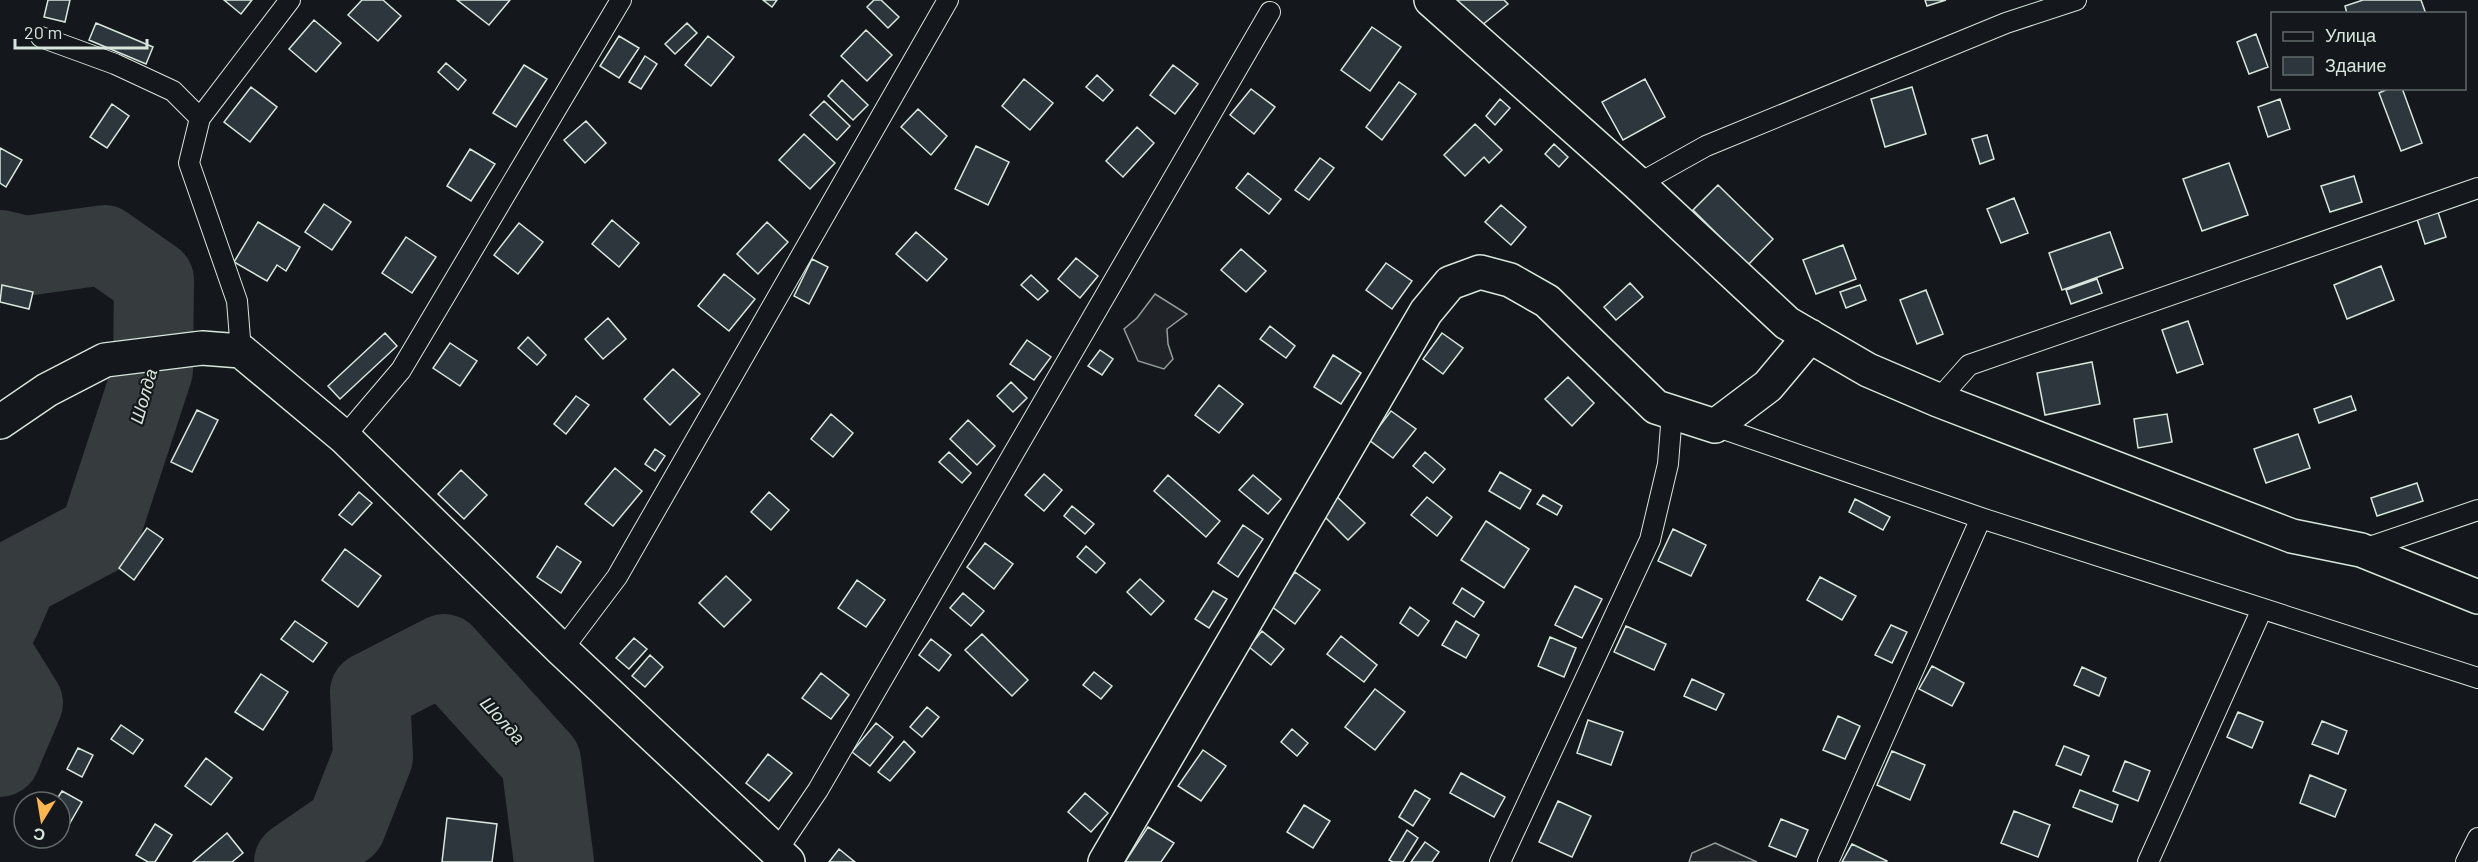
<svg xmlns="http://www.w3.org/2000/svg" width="2478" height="862" font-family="Barlow,sans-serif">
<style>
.green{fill:#202428;stroke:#939e99;stroke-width:1.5}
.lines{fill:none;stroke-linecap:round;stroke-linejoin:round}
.river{stroke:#363b3e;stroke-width:80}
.building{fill:#2c363c;stroke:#d8e6dc;stroke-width:1.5}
.service-casing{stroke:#d8e6dc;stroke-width:22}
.minor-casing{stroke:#d8e6dc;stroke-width:36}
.service{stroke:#14181c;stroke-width:20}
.minor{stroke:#14181c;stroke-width:33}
.labels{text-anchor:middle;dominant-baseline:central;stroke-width:4.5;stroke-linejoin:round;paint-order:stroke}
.water-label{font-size:18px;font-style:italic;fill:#d8e6dc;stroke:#14181c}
</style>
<rect width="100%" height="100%" fill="#14181c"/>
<!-- green -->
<path class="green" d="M 1155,294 L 1187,314 L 1167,329 L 1168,344 L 1173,359 L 1164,369 L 1138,361 L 1124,329 L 1137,318 Z
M 1715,843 L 1757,862 L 1689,862 L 1692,853 Z"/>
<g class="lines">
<!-- river -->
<path class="river" d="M 0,250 L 25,256 L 104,245 L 154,280 L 153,370 L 99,535 L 18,578 L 0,620
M 0,666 L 23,703 L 0,757
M 294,862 L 346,826 L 373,757 L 370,692 L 444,654 L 541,761 L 554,862"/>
</g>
<!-- building -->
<path class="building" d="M 48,0 L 70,0 L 65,22 L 44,17 Z
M 224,0 L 252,0 L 241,14 Z
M 362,0 L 383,0 L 401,16 L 378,41 L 348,15 Z
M 457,0 L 510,0 L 489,25 Z
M 763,0 L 777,0 L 772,7 Z
M 874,0 L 881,0 L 899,17 L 888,28 L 867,7 Z
M 1452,0 L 1504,0 L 1508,4 L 1476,30 Z
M 1925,0 L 1946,0 L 1927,6 Z
M 2363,0 L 2421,0 L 2426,14 L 2347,14 L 2345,6 Z
M 314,20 L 341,43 L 316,72 L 289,49 Z
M 96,23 L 153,47 L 146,64 L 89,40 Z
M 687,23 L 697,33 L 675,54 L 665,44 Z
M 1372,27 L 1401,47 L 1370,91 L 1341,70 Z
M 866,30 L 892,55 L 867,81 L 841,56 Z
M 2256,34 L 2268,67 L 2249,74 L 2237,42 Z
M 619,36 L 639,48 L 619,78 L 600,66 Z
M 708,36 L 734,57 L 711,86 L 685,65 Z
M 645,56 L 657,64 L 641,89 L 629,82 Z
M 446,63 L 466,80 L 458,90 L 438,72 Z
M 524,65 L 547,79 L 516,127 L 493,113 Z
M 1173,65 L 1198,84 L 1175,114 L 1150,95 Z
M 1097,75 L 1113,90 L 1103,101 L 1086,87 Z
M 1024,79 L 1053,103 L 1030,130 L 1002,106 Z
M 1645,79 L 1665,117 L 1623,140 L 1602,102 Z
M 842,80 L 868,105 L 853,120 L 828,96 Z
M 1399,82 L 1416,94 L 1382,140 L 1366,127 Z
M 251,87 L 277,107 L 250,142 L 224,122 Z
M 1912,87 L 1926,134 L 1885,147 L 1871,99 Z
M 2390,88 L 2402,88 L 2422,143 L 2401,151 L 2379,93 Z
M 1251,89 L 1275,107 L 1254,134 L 1230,115 Z
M 1500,99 L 1510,108 L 1495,125 L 1486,116 Z
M 2280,99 L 2290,129 L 2268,137 L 2258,107 Z
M 824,101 L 850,126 L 837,140 L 810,115 Z
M 112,104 L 129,116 L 107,148 L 90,137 Z
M 918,109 L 947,136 L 931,155 L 901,127 Z
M 586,121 L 606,143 L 585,163 L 564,140 Z
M 1475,124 L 1502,150 L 1489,163 L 1484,157 L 1465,176 L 1444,155 Z
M 1137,127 L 1154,143 L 1123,177 L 1106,161 Z
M 804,134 L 835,163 L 810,189 L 779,160 Z
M 1987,135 L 1994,159 L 1980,164 L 1972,139 Z
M 1554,144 L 1568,157 L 1559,167 L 1545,154 Z
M 976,146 L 1009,162 L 988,205 L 955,189 Z
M 0,148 L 22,160 L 6,187 L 0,183 Z
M 470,149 L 495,164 L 471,201 L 447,186 Z
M 1320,158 L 1334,168 L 1309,200 L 1295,190 Z
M 2229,163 L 2248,215 L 2202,231 L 2183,179 Z
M 1248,173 L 1281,199 L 1269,214 L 1236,188 Z
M 2354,176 L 2362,202 L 2330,212 L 2321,186 Z
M 1718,185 L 1773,239 L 1748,265 L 1693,210 Z
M 2014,198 L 2028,233 L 2001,243 L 1987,209 Z
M 324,204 L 351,222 L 332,250 L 305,232 Z
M 1501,205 L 1526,227 L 1511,245 L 1485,222 Z
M 2437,209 L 2446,237 L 2425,244 L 2416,216 Z
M 612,220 L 639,243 L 619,267 L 592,244 Z
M 258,222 L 300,247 L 286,271 L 277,265 L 267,281 L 234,262 Z
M 767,222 L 788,242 L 758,274 L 737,254 Z
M 519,223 L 543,242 L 518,274 L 494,255 Z
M 916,232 L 947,259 L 927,281 L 896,254 Z
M 2110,232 L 2123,268 L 2062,290 L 2049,253 Z
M 406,237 L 436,257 L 412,293 L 382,273 Z
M 1843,245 L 1856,279 L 1816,294 L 1803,260 Z
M 1241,249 L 1266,271 L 1246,292 L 1221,270 Z
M 1076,258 L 1098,276 L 1080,298 L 1058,279 Z
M 812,259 L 828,267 L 809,304 L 794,296 Z
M 1386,263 L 1412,281 L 1392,309 L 1366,290 Z
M 2381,266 L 2394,300 L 2347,319 L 2334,285 Z
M 724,274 L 755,299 L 729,331 L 698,306 Z
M 1031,275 L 1048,291 L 1038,300 L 1021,285 Z
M 2097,279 L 2102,293 L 2071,304 L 2066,290 Z
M 1630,283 L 1643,297 L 1616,320 L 1604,307 Z
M 2,285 L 33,292 L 29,309 L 0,302 Z
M 1860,285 L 1866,300 L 1846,308 L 1840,292 Z
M 1926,290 L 1943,334 L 1917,344 L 1900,300 Z
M 608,318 L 626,339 L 603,359 L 585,339 Z
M 2188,321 L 2203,364 L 2177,373 L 2162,330 Z
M 1270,326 L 1295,346 L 1286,358 L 1260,339 Z
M 385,333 L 397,346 L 340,399 L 328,386 Z
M 1442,333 L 1463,348 L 1443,374 L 1423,359 Z
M 528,337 L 546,355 L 537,365 L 518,348 Z
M 1027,340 L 1051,357 L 1034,380 L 1010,364 Z
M 450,343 L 477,361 L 460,386 L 433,368 Z
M 1100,350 L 1113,359 L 1102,375 L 1088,366 Z
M 1333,355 L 1361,373 L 1341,404 L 1314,387 Z
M 2092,362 L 2100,404 L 2045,415 L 2037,373 Z
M 673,369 L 700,394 L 670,425 L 644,399 Z
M 1568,377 L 1594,403 L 1572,426 L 1545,399 Z
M 1011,382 L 1027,398 L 1013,412 L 997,396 Z
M 1219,385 L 1243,404 L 1219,433 L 1195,415 Z
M 576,396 L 589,405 L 566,434 L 554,424 Z
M 2351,396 L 2356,410 L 2319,423 L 2314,409 Z
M 197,410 L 218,420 L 192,472 L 171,462 Z
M 1391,411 L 1416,429 L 1393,458 L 1369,440 Z
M 831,414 L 853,433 L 833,457 L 811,439 Z
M 2167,414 L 2172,442 L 2138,448 L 2134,419 Z
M 968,420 L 995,446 L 977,465 L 950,439 Z
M 2298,434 L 2310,468 L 2266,483 L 2254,449 Z
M 655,449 L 665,456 L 655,471 L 645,464 Z
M 949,452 L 971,473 L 962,483 L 939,462 Z
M 1425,452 L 1445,469 L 1433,483 L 1413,466 Z
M 615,468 L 642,491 L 613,526 L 585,504 Z
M 461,470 L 487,495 L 464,519 L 438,494 Z
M 1500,472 L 1531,490 L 1520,509 L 1489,491 Z
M 1044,474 L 1062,490 L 1044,511 L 1025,495 Z
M 1168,475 L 1220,521 L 1206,537 L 1154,491 Z
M 1253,475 L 1281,499 L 1268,514 L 1239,490 Z
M 2417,483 L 2423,501 L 2377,516 L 2371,498 Z
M 359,492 L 372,503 L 352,525 L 339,515 Z
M 769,492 L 789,510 L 771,530 L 751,512 Z
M 1335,495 L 1365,523 L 1348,540 L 1319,511 Z
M 1543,495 L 1562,506 L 1557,515 L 1537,504 Z
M 1427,497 L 1452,517 L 1437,536 L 1411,515 Z
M 1855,499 L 1890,517 L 1883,530 L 1849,512 Z
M 1072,506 L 1094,524 L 1085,534 L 1064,516 Z
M 1486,521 L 1529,549 L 1504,588 L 1461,560 Z
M 1243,525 L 1263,539 L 1238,577 L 1218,563 Z
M 147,528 L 163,539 L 134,580 L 119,568 Z
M 1673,529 L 1706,545 L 1691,576 L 1658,561 Z
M 985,543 L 1013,564 L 994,589 L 967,567 Z
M 557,546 L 581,562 L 561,593 L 537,577 Z
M 1086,546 L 1105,563 L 1096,573 L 1077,557 Z
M 345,549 L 381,576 L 358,607 L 322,580 Z
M 1295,572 L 1320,590 L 1295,624 L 1271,606 Z
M 726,576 L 751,600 L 724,627 L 699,603 Z
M 1820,577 L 1856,596 L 1842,620 L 1807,600 Z
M 1140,579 L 1164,601 L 1151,615 L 1127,592 Z
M 857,580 L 885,600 L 866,627 L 838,608 Z
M 1575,586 L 1602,599 L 1582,638 L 1555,625 Z
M 1462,588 L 1484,602 L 1474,617 L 1453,603 Z
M 1213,591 L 1227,599 L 1209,628 L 1195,619 Z
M 963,593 L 984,611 L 971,626 L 950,608 Z
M 1410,607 L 1429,621 L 1418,636 L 1400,623 Z
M 295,621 L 327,643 L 313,662 L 281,639 Z
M 1456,621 L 1479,635 L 1466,658 L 1442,645 Z
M 1891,625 L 1907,632 L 1892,663 L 1875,655 Z
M 1626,626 L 1666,644 L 1654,670 L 1614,652 Z
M 1262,631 L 1284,649 L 1271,665 L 1249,647 Z
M 982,634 L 1028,680 L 1012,696 L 965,650 Z
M 1341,636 L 1377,665 L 1364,682 L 1327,654 Z
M 1550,637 L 1576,648 L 1564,677 L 1538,666 Z
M 634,638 L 647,649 L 629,669 L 616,658 Z
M 931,639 L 951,655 L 939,671 L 919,655 Z
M 650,655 L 663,667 L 645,687 L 632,676 Z
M 1932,666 L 1964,683 L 1952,706 L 1919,689 Z
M 2082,667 L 2106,678 L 2099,696 L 2074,685 Z
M 1094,672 L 1112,686 L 1101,699 L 1083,685 Z
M 821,673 L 849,695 L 831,719 L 802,698 Z
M 261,674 L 288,692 L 263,730 L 235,712 Z
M 1692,679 L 1724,694 L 1716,710 L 1684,696 Z
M 1375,689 L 1405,712 L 1375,750 L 1345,727 Z
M 927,707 L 939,717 L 922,737 L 910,727 Z
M 2238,712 L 2263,722 L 2252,748 L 2227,737 Z
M 1838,716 L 1860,726 L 1845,759 L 1823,750 Z
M 1588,720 L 1623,732 L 1611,765 L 1577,753 Z
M 2322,721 L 2347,731 L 2338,754 L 2312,744 Z
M 876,723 L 893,737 L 870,766 L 852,752 Z
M 121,725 L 143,740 L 133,754 L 111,739 Z
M 1292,729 L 1308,743 L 1297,756 L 1281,742 Z
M 904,741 L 915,752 L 890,781 L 878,772 Z
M 2064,746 L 2089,756 L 2081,775 L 2056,765 Z
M 78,748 L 93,755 L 82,777 L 67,769 Z
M 1203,750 L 1226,766 L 1201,801 L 1178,786 Z
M 1892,751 L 1925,765 L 1910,800 L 1877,785 Z
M 768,754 L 792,773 L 769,801 L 746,783 Z
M 206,758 L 232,778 L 211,805 L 185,786 Z
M 2125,761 L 2150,771 L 2138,801 L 2113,791 Z
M 1461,773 L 1505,797 L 1494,817 L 1450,793 Z
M 2310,775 L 2346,790 L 2335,817 L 2300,803 Z
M 1415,790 L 1430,799 L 1413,826 L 1399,817 Z
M 2080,790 L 2118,805 L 2112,822 L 2073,807 Z
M 62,791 L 82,802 L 67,828 L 60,825 L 60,802 L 55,802 Z
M 1085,793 L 1108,813 L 1091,832 L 1068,812 Z
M 1558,801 L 1591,816 L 1572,857 L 1539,842 Z
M 1304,805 L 1330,821 L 1313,848 L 1287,832 Z
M 2014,811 L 2050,825 L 2038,857 L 2001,843 Z
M 447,818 L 497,824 L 492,862 L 442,862 Z
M 1781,819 L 1808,830 L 1796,857 L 1769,846 Z
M 155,824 L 172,835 L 155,862 L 148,862 L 136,855 Z
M 1148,827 L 1174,843 L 1161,862 L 1125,862 Z
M 1407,830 L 1418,838 L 1403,862 L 1393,862 L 1389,860 Z
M 227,833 L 243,853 L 232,862 L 193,862 Z
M 1425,842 L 1439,852 L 1432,862 L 1411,862 Z
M 1852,844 L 1887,861 L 1886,862 L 1842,862 Z
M 839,849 L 855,862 L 829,862 Z"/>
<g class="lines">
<defs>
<path id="service" d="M 41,37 L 115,64 L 173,91 L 200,118
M 1638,184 L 1706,146 L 2006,23 L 2076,0
M 241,351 L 237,301 L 189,163 L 200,118 L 290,0
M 1938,400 L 1969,365 L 2478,188
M 1715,426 L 1981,518 L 2478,678
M 344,437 L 401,370 L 621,0
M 2361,550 L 2478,510
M 562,650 L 617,577 L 948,0
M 776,852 L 818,790 L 1270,12
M 1500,862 L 1650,540 L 1668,464 L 1672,413
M 1828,862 L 1981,518
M 2148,862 L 2262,609
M 2466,862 L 2478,838"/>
<path id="minor" d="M 1431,0 L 1638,184 L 1787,323 L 1868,370 L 1938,400 L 2292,536 L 2361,550 L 2478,597
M 0,422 L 47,390 L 105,360 L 202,348 L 241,351 L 344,437 L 562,650 L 788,862
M 1105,862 L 1426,312 L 1450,283 L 1480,272 L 1510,280 L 1547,301 L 1656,407 L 1715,426 L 1768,386 L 1810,336"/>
</defs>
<!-- service casing -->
<use href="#service" class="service-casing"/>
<!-- minor casing -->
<use href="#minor" class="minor-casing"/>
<!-- service -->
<use href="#service" class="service"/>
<!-- minor -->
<use href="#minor" class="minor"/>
</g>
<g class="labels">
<!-- water labels -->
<g class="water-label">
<text transform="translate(143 396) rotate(-74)">Шолда</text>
<text transform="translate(503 720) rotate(48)">Шолда</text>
</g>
</g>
<!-- legend -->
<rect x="2271" y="12" width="195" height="78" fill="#14181c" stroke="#626a69" stroke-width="1.5"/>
<rect x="2283" y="32" width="30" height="9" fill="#14181c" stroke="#626a69" stroke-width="1.5"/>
<text x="2325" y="42" font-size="18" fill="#d8e6dc">Улица</text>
<rect x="2283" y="57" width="30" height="18" fill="#2c363c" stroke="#626a69" stroke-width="1.5"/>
<text x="2325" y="72" font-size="18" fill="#d8e6dc">Здание</text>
<!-- north arrow -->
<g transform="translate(42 820) rotate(191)"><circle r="28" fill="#14181c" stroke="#626a69" stroke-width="1.5"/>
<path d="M0-4.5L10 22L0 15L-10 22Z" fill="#ffb74d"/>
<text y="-9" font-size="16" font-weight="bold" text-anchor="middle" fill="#d8e6dc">С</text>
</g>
<!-- scale -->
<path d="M15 39v9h132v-9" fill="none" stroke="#d8e6dc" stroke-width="3"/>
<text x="24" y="39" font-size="18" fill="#d8e6dc" stroke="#14181c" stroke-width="4.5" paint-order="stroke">20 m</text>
</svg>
